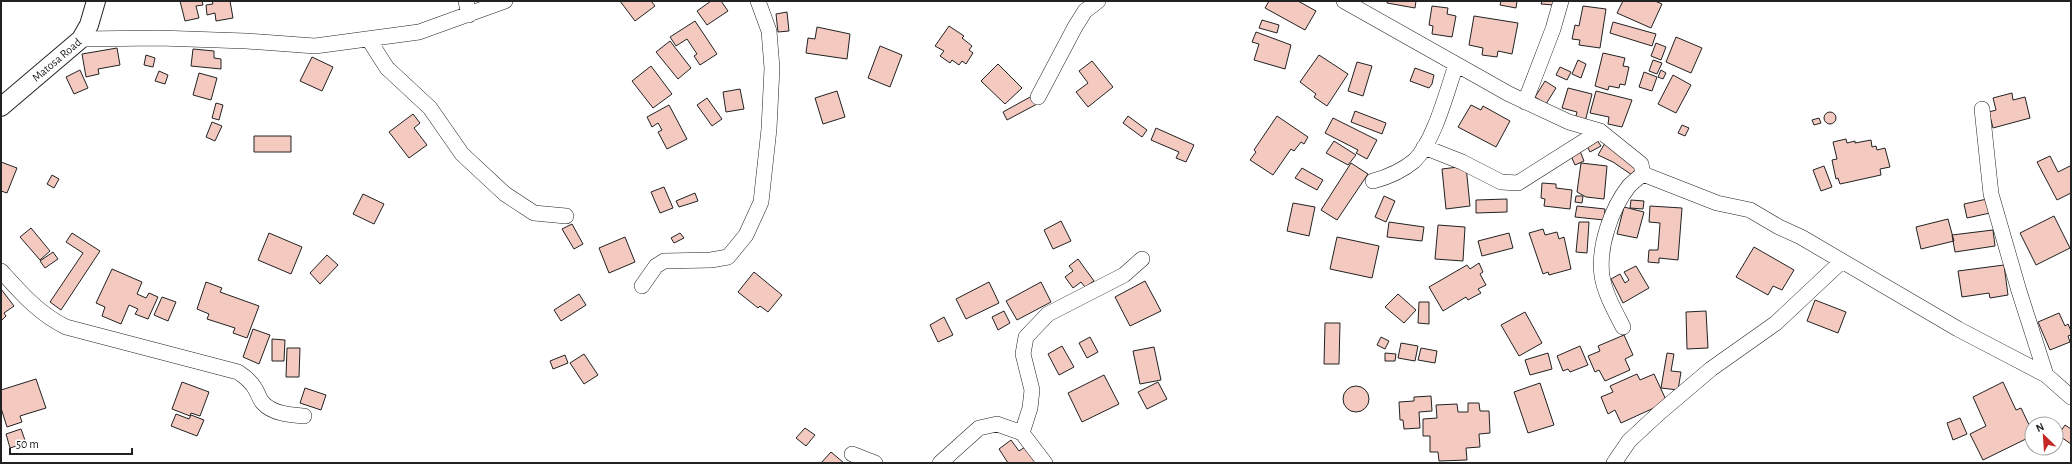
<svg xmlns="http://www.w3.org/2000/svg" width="2072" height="464" font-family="'Alegreya Sans',sans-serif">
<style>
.building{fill:#f3c9c0;stroke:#222}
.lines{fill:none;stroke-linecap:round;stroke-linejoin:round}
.minor-casing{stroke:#222;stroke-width:16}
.tertiary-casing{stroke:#222;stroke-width:20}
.minor{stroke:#fff;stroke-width:15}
.tertiary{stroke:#fff;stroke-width:18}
.labels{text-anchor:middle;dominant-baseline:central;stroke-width:3;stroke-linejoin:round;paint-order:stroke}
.street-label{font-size:12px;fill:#222;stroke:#fff}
</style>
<rect width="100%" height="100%" fill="#fff"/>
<!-- building -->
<path class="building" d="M 180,1 L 202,1 L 203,5 L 196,6 L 199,18 L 185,21 Z
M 212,1 L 230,1 L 233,18 L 216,21 L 215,13 L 207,15 L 206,5 L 213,4 Z
M 620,1 L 651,1 L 655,6 L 635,21 Z
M 711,1 L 721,1 L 728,11 L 707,25 L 697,11 Z
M 1269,1 L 1298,1 L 1316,11 L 1305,30 L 1265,8 Z
M 1387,1 L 1416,1 L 1415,8 L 1387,3 Z
M 1501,1 L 1517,1 L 1516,8 L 1500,5 Z
M 1542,1 L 1555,1 L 1554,5 L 1541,4 Z
M 1623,1 L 1655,1 L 1662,4 L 1651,28 L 1617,13 Z
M 1432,6 L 1448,8 L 1447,14 L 1456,16 L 1452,37 L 1432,34 L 1433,26 L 1429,25 Z
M 1583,6 L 1606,9 L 1600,48 L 1579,45 L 1580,40 L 1572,39 L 1575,25 L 1579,26 Z
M 787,12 L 789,31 L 778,32 L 776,14 Z
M 1474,16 L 1518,23 L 1512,54 L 1498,51 L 1497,57 L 1482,55 L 1483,48 L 1469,45 Z
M 1262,20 L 1279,25 L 1277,33 L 1259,28 Z
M 695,21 L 717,54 L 700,65 L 694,56 L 697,54 L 687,39 L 676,46 L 670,37 Z
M 1613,22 L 1656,34 L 1652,46 L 1610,33 Z
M 949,26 L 964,36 L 962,38 L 972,46 L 969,50 L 973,53 L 966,64 L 962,61 L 959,65 L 952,60 L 950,63 L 940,56 L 944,51 L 935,46 Z
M 817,27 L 850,34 L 847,59 L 806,53 L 808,38 L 815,39 Z
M 1256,32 L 1291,45 L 1285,69 L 1254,60 L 1259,44 L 1252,42 Z
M 1676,37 L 1702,48 L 1691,73 L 1666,62 Z
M 670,41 L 691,68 L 678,79 L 656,52 Z
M 1656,43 L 1666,47 L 1661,60 L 1651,56 Z
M 880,46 L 902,55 L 890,87 L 868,78 Z
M 117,48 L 120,65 L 98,69 L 99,74 L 86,77 L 82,54 Z
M 193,49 L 214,51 L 214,58 L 221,59 L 221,69 L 191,66 Z
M 1603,53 L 1625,58 L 1623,66 L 1629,67 L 1625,85 L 1620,84 L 1619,88 L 1609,86 L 1608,90 L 1595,86 Z
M 146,55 L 155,58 L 153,67 L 144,65 Z
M 1319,55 L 1348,74 L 1327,106 L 1314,97 L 1316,94 L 1300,82 Z
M 312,57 L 333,67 L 322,91 L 300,81 Z
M 1578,60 L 1586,64 L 1581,78 L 1572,74 Z
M 1653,60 L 1662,63 L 1657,74 L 1649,71 Z
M 1092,61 L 1113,87 L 1088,107 L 1076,92 L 1088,83 L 1079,71 Z
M 1357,62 L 1372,66 L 1363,96 L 1348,91 Z
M 998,64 L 1022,88 L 1005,104 L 981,81 Z
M 651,66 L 672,94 L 653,108 L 632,81 Z
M 1560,67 L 1571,72 L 1567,80 L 1556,75 Z
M 1415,68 L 1434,75 L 1432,84 L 1429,88 L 1410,81 Z
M 80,70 L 88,88 L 74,94 L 66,77 Z
M 1661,70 L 1666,73 L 1663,79 L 1658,77 Z
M 159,71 L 168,75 L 165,84 L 155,81 Z
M 1644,72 L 1657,77 L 1652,91 L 1639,87 Z
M 199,73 L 217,78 L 211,100 L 193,95 Z
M 1673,75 L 1691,85 L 1676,113 L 1658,104 Z
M 1545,81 L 1556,88 L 1546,104 L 1535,97 Z
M 1568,88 L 1592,94 L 1585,122 L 1575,120 L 1577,112 L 1562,108 Z
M 740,89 L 744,109 L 726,112 L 723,92 Z
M 837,91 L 845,117 L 823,124 L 815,98 Z
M 1596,91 L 1632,100 L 1622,127 L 1608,124 L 1609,117 L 1590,113 Z
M 2012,93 L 2013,100 L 2025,97 L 2030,118 L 1993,128 L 1989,112 L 1996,110 L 1993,98 Z
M 1032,96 L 1037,104 L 1007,120 L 1003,112 Z
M 707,98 L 722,119 L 712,126 L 697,105 Z
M 216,103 L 223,105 L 219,120 L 212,118 Z
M 669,105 L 687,139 L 667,149 L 658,132 L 662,130 L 658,123 L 652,127 L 647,117 Z
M 1471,105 L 1481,110 L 1483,106 L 1510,121 L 1496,147 L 1458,127 Z
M 1355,111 L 1386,123 L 1382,134 L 1351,122 Z
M1824 118a6 6 0 1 1 12 0a6 6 0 1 1-12 0Z
M 413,114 L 420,123 L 414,128 L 427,145 L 409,158 L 389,132 Z
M 1128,116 L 1147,130 L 1142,137 L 1123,123 Z
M 1277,116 L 1308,137 L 1304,144 L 1301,142 L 1294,151 L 1291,149 L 1273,175 L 1250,160 L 1256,152 L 1254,150 Z
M 1333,118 L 1377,140 L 1367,159 L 1356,153 L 1358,150 L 1325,133 Z
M 1819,118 L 1821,123 L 1814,125 L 1812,120 Z
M 212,122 L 222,126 L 215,141 L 206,137 Z
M 1682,125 L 1689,128 L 1685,136 L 1678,133 Z
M 1156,128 L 1194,145 L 1186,162 L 1176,158 L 1179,152 L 1151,140 Z
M 254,136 L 291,136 L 291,152 L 254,152 Z
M 1846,139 L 1847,143 L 1855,141 L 1855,143 L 1871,140 L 1872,147 L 1876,146 L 1877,150 L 1885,148 L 1890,167 L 1880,169 L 1881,175 L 1840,184 L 1838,178 L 1836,179 L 1832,160 L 1837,159 L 1833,142 Z
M 1597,140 L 1601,146 L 1590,152 L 1587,146 Z
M 1334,141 L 1356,155 L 1348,165 L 1326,153 Z
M 1605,143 L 1638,164 L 1632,175 L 1613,162 L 1598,155 Z
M 1580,151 L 1584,161 L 1575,165 L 1571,156 Z
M 2050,156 L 2058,172 L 2070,166 L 2071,168 L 2071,193 L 2057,200 L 2037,162 Z
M 1,162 L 17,168 L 7,193 L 1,191 Z
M 1351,163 L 1368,174 L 1337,220 L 1321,210 Z
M 1581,163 L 1607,166 L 1604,199 L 1586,197 L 1577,192 Z
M 1466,166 L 1470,206 L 1446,209 L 1442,169 Z
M 1824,166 L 1832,187 L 1821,191 L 1813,170 Z
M 1302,168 L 1323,180 L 1317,190 L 1295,178 Z
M 52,175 L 59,179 L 54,188 L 47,184 Z
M 1542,183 L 1556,184 L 1556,188 L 1572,190 L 1570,209 L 1544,206 L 1545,199 L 1541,198 Z
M 664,187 L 673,208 L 660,213 L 651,192 Z
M 695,193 L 698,201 L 679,207 L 676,201 Z
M 363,194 L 384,204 L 374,224 L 353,214 Z
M 1384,196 L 1395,201 L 1386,222 L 1375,217 Z
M 1576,196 L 1583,196 L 1582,203 L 1575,202 Z
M 1507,199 L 1507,212 L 1476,213 L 1476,200 Z
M 1987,199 L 1990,213 L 1967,218 L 1964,204 Z
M 1631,200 L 1644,201 L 1643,209 L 1630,208 Z
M 1293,203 L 1315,207 L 1309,236 L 1287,231 Z
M 1577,206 L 1605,209 L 1604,220 L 1575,217 Z
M 1650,206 L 1682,208 L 1678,260 L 1659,258 L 1659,263 L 1648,262 L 1649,250 L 1658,250 L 1660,223 L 1649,222 Z
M 1624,207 L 1644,212 L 1637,238 L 1617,234 Z
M 2054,216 L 2070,248 L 2036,265 L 2020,233 Z
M 1948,219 L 1954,241 L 1921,249 L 1916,227 Z
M 1061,221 L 1071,241 L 1053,249 L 1044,230 Z
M 1389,222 L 1424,227 L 1422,241 L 1387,237 Z
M 1579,222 L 1589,222 L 1587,253 L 1576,252 Z
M 572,224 L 583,244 L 574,249 L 562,229 Z
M 1438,225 L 1465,227 L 1463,261 L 1435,259 Z
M 31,228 L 50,251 L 40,260 L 20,237 Z
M 1543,229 L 1545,235 L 1557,232 L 1559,239 L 1564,237 L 1571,269 L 1549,275 L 1548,272 L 1543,274 L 1529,233 Z
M 1993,230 L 1995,246 L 1955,252 L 1952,235 Z
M 72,233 L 100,251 L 61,310 L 50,302 L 83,253 L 66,242 Z
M 269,233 L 302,247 L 291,274 L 258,260 Z
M 680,233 L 684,238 L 674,243 L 671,238 Z
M 1509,233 L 1513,248 L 1482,256 L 1478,241 Z
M 625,237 L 635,262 L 609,273 L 599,248 Z
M 1337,237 L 1379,246 L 1372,278 L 1330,269 Z
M 1754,247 L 1794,270 L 1782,290 L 1773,286 L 1768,295 L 1736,277 Z
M 53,252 L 58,259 L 45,268 L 40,261 Z
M 327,255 L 338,265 L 320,284 L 310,273 Z
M 1078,259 L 1094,281 L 1085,287 L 1081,282 L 1073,288 L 1065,277 L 1073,271 L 1069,266 Z
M 1479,263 L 1483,272 L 1480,274 L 1486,285 L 1478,289 L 1481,293 L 1468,300 L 1466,297 L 1443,311 L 1429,287 L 1467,265 L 1470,269 Z
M 2004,265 L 2008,295 L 1990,298 L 1989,293 L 1962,297 L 1958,271 Z
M 1636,266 L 1649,288 L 1623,303 L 1611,279 L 1620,274 L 1625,283 L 1629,280 L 1624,272 Z
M 112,269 L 142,282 L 137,294 L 146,298 L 149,293 L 158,297 L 148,319 L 135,314 L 138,309 L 129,305 L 121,324 L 102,316 L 105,307 L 96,303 Z
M 754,272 L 782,295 L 768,312 L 760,306 L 758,308 L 738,292 Z
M 1145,281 L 1161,311 L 1130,326 L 1115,297 Z
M 206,282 L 222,288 L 220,292 L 259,306 L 247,338 L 233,333 L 235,328 L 207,319 L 209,314 L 197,309 Z
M 989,282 L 999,303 L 966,319 L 956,299 Z
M 1041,282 L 1051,302 L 1017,320 L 1006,301 Z
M 1,289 L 14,306 L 4,313 L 6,316 L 1,321 Z
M 579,294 L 586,305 L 561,321 L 554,310 Z
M 1398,294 L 1416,310 L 1404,323 L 1385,307 Z
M 162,297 L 176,302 L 168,321 L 154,315 Z
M 1815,300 L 1846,312 L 1838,333 L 1807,321 Z
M 1419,302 L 1429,302 L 1429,324 L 1418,323 Z
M 1004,311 L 1010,323 L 998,330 L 992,317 Z
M 1706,311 L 1708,348 L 1687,349 L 1686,312 Z
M 1525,312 L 1542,343 L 1519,356 L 1501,325 Z
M 2059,313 L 2065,326 L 2068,324 L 2071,331 L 2071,335 L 2068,336 L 2070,342 L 2050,350 L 2038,322 Z
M 944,317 L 953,335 L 938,342 L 930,325 Z
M 1325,323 L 1340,323 L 1339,364 L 1324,364 Z
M 253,329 L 270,335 L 259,364 L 243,357 Z
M 1624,335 L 1633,355 L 1625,359 L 1630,370 L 1605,381 L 1599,370 L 1595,372 L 1588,356 L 1600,351 L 1598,346 Z
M 1090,337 L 1098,352 L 1087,358 L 1079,343 Z
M 1381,337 L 1389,341 L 1385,349 L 1377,345 Z
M 272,339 L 285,340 L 284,361 L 272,361 Z
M 1401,343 L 1418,346 L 1415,361 L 1398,358 Z
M 1062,346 L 1074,367 L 1059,375 L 1048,354 Z
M 1580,346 L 1588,365 L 1570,372 L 1568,369 L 1563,371 L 1557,356 Z
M 1154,347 L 1161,380 L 1140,384 L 1133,351 Z
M 287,348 L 300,348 L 299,377 L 286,377 Z
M 1421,348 L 1437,351 L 1435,363 L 1418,360 Z
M 1385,353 L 1396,354 L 1395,361 L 1385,361 Z
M 1548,353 L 1552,369 L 1530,375 L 1525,360 Z
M 1667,353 L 1674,354 L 1671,371 L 1681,372 L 1678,390 L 1661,388 Z
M 584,354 L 598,375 L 584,384 L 570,363 Z
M 565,355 L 568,363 L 553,369 L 550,361 Z
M 1637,374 L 1640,380 L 1654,374 L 1667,402 L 1621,423 L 1615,410 L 1608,414 L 1601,397 L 1613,392 L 1610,386 Z
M 1104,375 L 1119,404 L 1082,422 L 1068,393 Z
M 36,379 L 46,408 L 20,416 L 22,422 L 7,427 L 1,408 L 1,390 Z
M 182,382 L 209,392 L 200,416 L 191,413 L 190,416 L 172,409 Z
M 1158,382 L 1167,399 L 1147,409 L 1138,392 Z
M 2003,382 L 2016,410 L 2021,408 L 2032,431 L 2032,436 L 1983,460 L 1970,434 L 1986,426 L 1973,397 Z
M 1540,383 L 1554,425 L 1528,433 L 1514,392 Z
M1343 399a13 13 0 1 1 26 0a13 13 0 1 1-26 0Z
M 305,388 L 326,395 L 321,410 L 300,403 Z
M 1431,396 L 1432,411 L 1419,412 L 1420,428 L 1404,429 L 1403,420 L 1400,420 L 1399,402 L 1414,401 L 1414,397 Z
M 1468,403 L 1479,403 L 1480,411 L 1489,411 L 1490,433 L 1479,434 L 1480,447 L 1466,448 L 1467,460 L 1439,461 L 1438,452 L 1430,452 L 1430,436 L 1423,436 L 1423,419 L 1437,418 L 1436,405 L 1457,404 L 1458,412 L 1468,412 Z
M 176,414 L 189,419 L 191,415 L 204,420 L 197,436 L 171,426 Z
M 1960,418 L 1967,434 L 1953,440 L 1947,423 Z
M 2065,425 L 2071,429 L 2071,444 L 2058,435 Z
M 805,428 L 815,435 L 806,446 L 796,438 Z
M 21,429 L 26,443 L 10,448 L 6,434 Z
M 1011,440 L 1019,451 L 1025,447 L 1036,463 L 1008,463 L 999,449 Z
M 831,452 L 844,463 L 821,463 Z"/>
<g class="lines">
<defs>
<path id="minor" d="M 466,1 L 469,15
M 1344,1 L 1509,94 L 1569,122 L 1600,131 L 1641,164 L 1643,174 C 1638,178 1633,182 1629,186 C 1611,209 1598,247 1602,276 C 1605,294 1615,311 1623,327
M 81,39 L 159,38 L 246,41 L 315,46 L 419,32 L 505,1
M 369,40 L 387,68 L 430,108 L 462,154 L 505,194 L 534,213 L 566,216
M 1038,97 L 1075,27 L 1085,11 L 1098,1
M 1525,102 L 1553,29 L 1561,1
M 1982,109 L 1991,194 L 2019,291 L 2046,375
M 1424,147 L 1462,162 L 1501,182 L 1518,183 L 1600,131
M 1643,174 L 1717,203 L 1750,210 L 1779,227 L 1801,237 L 1958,329 L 2046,375 L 2071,397
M 1373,181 C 1388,177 1402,171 1414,161 C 1434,142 1447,91 1456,65
M 1,271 C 21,293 39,314 66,327 L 238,372 C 244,376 250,380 254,387 C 258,392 259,399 263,403 C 273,414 291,415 304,416
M 642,286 L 656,266 L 664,261 L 711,260 L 728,257 L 746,235 L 761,202 L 769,129 L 772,68 L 769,31 L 758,1
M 1022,433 L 1030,408 L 1032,390 L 1023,354 L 1026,337 L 1048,314 L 1124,275 L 1142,259
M 852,454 L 875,463
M 940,463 L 979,428 L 997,424 L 1022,433 L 1045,463
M 1614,463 L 1629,441 L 1658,414 L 1711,369 L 1776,323 L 1842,261"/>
<g id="tertiary">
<path id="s1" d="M 1,107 L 81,39 L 89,25 L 96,1"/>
</g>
</defs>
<!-- minor casing -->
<use href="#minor" class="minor-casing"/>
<!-- tertiary casing -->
<use href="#tertiary" class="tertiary-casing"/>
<!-- minor -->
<use href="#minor" class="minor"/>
<!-- tertiary -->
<use href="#tertiary" class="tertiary"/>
</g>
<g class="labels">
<!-- street labels -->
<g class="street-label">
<text stroke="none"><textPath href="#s1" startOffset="73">Matosa Road</textPath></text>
</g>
</g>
<!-- border -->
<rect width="2072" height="464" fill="none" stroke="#222222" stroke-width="4"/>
<!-- north arrow -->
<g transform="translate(2044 436) rotate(335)"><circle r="19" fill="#ffffff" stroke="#a7a7a7"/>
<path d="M0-3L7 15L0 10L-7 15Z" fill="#c62828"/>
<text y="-6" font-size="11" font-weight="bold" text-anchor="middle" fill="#222222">N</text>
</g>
<!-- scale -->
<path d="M10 448v6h122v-6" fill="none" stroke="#222222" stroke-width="2"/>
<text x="16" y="448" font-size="12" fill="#222222" stroke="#ffffff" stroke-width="3" paint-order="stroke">50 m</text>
</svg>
